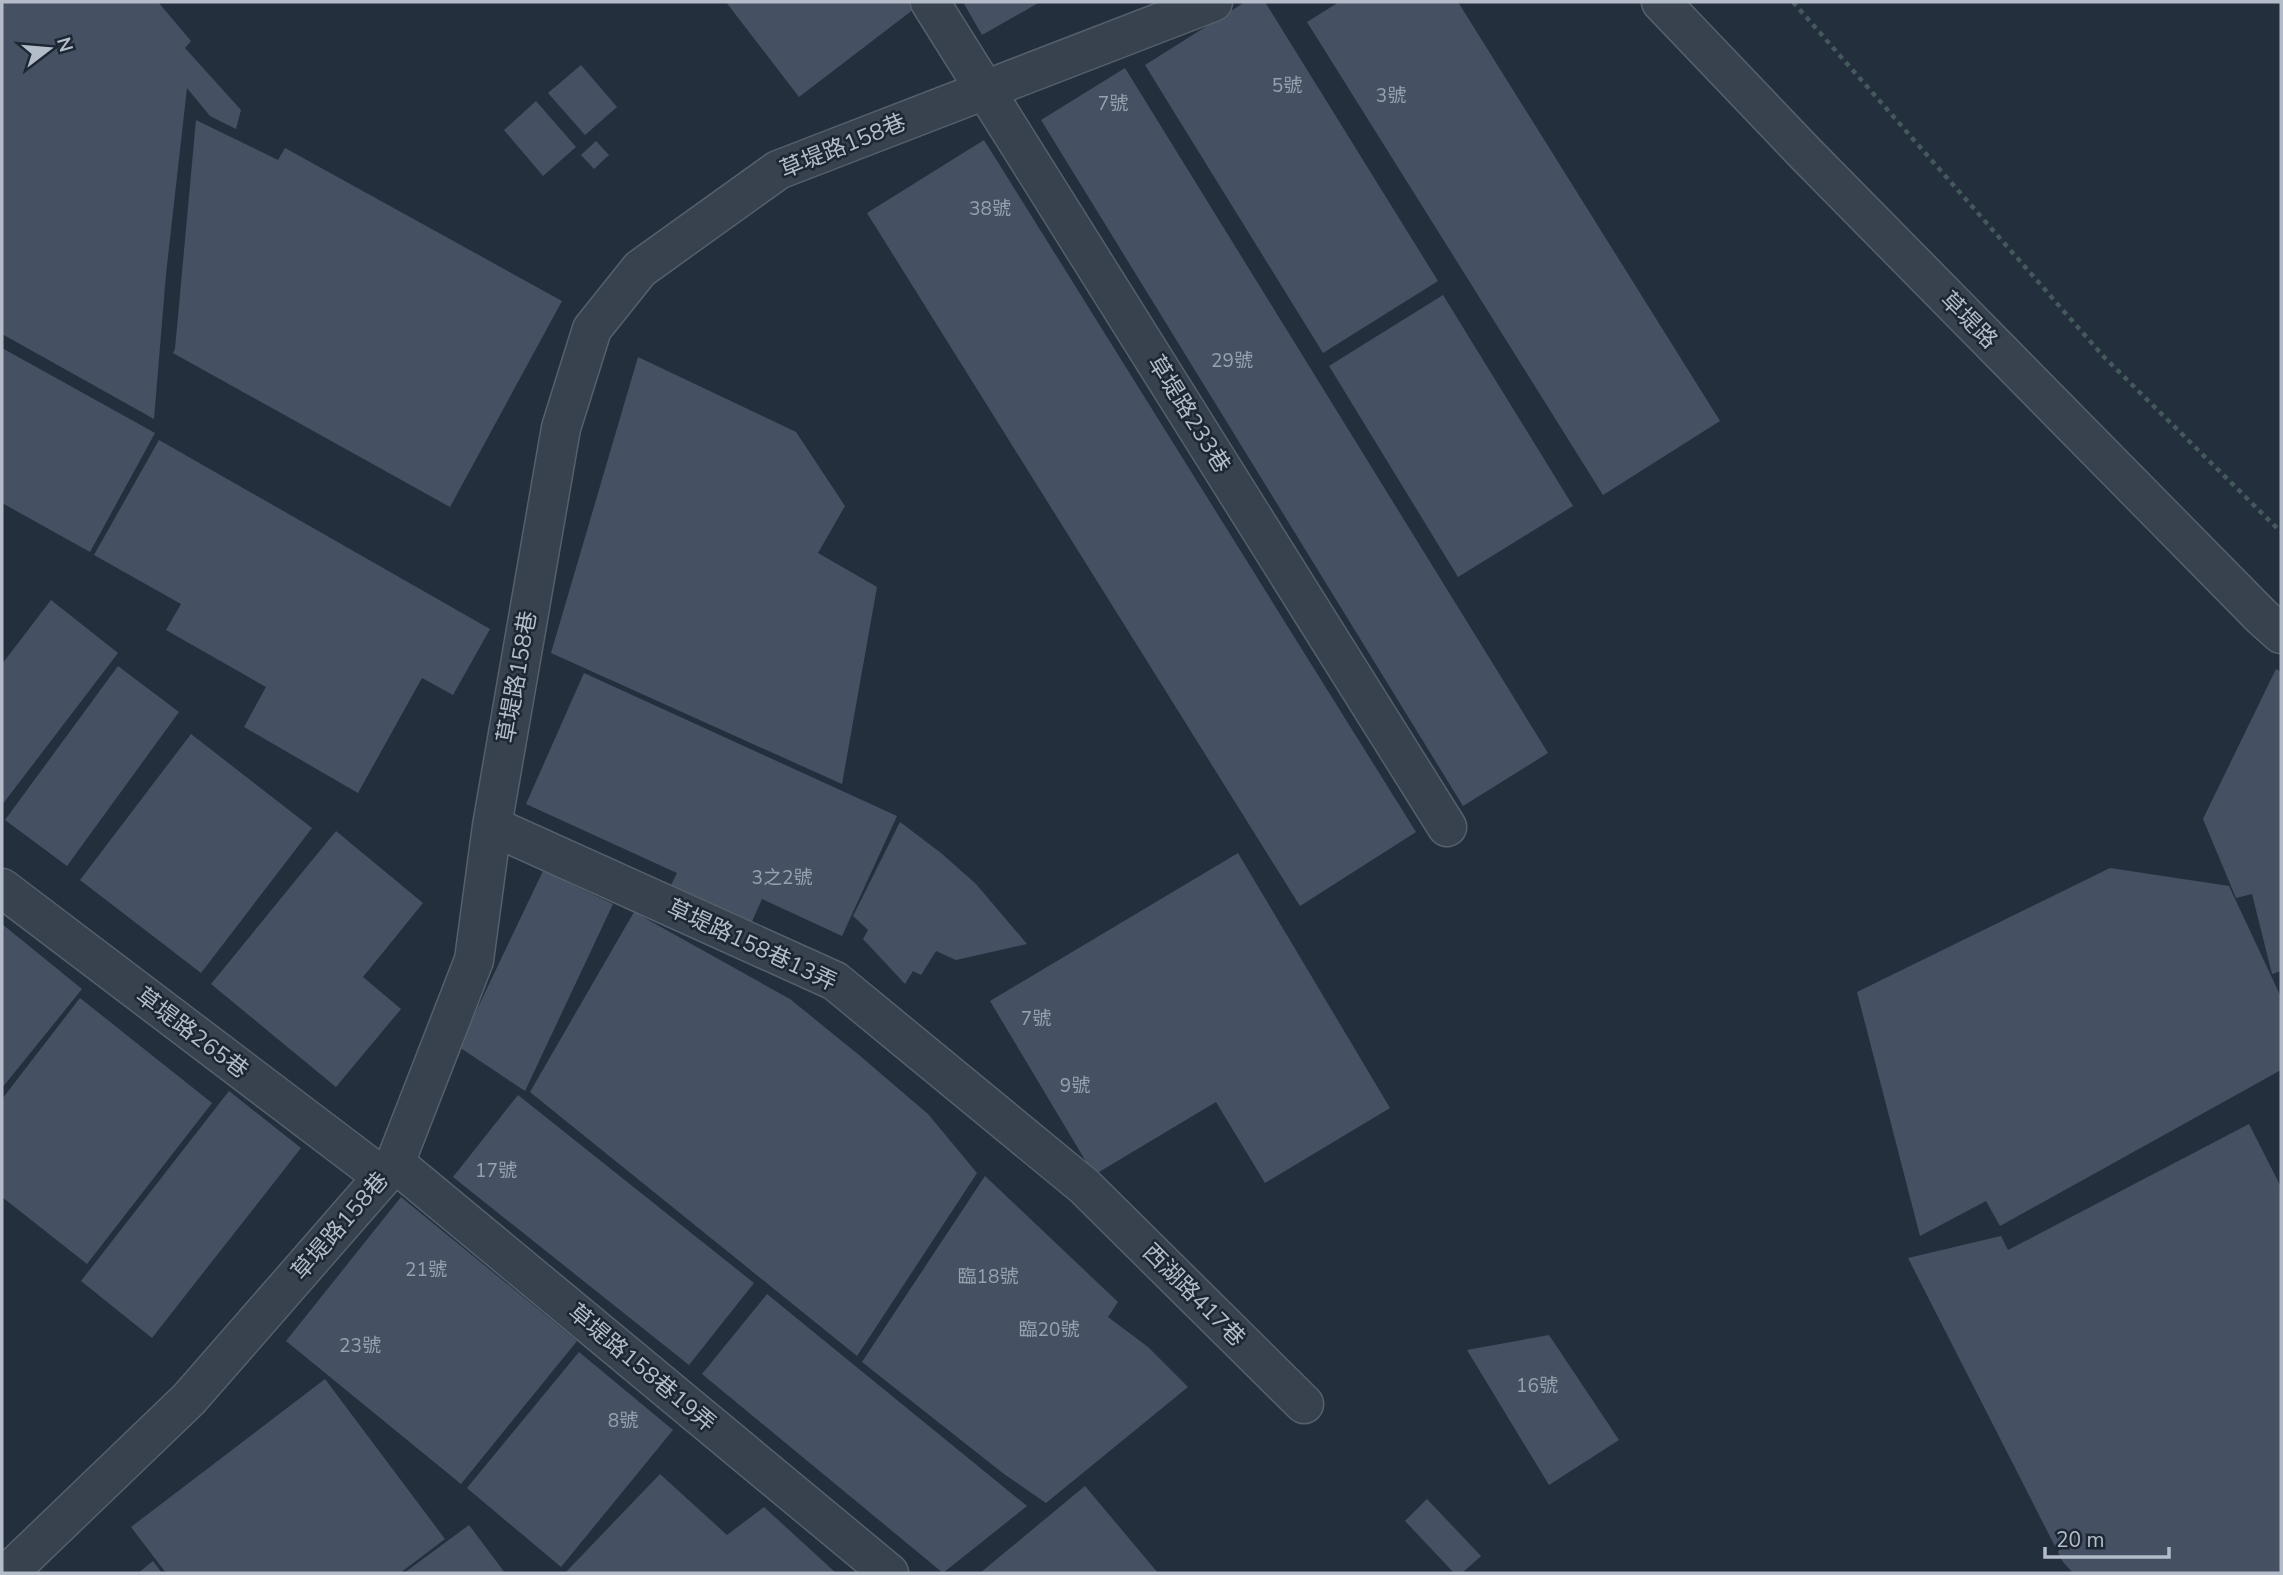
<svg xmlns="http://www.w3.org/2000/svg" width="2283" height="1575" font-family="'Nunito Sans','Noto Sans TC',sans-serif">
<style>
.building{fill:#455162}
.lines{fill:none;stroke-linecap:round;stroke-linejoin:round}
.street-casing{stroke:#565f6c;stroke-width:41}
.path{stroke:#44595c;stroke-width:4.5;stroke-dasharray:5 5;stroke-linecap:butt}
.street{stroke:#38414e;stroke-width:38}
.labels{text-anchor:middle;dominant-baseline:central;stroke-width:5;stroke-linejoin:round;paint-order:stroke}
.number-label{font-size:19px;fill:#98a1af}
.street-label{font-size:23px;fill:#b4bcc9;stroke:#1d2633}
</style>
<rect width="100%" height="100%" fill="#242f3e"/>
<!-- building -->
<path class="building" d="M 2,2 L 158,2 L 191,41 L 185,48 L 241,110 L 236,129 L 210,116 L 187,88 L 166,274 L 154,419 L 2,334 Z
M 726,2 L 909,2 L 914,9 L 799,97 Z
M 963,2 L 1040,2 L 982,35 Z
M 1245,2 L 1265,2 L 1438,281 L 1323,353 L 1145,65 Z
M 1339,2 L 1458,2 L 1720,421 L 1603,495 L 1307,22 Z
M 581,65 L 617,107 L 585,135 L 548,93 Z
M 1125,68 L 1548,753 L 1463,806 L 1041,120 Z
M 536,101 L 576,147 L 543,176 L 504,130 Z
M 196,120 L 278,160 L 285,148 L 562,301 L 450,507 L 173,353 L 175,349 Z
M 984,140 L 1416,832 L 1300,906 L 867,213 Z
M 596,141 L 609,155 L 594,169 L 581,155 Z
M 1443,295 L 1573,506 L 1458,577 L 1329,366 Z
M 2,348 L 155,433 L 90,552 L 2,503 Z
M 638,357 L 796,432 L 845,506 L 818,553 L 877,587 L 842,784 L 551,653 Z
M 159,440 L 490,629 L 453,695 L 422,678 L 358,793 L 244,727 L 266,687 L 166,630 L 181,604 L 94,555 Z
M 51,600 L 118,653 L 2,805 L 2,664 Z
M 118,666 L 179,712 L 67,866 L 5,820 Z
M 2276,669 L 2281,672 L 2281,971 L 2272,974 L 2252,894 L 2236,898 L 2203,819 Z
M 584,673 L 897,816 L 842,936 L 762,899 L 750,926 L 669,889 L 677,873 L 526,804 Z
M 191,734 L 312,828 L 201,973 L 80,880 Z
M 900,822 L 941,853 L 976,884 L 1027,944 L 956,960 L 936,951 L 921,975 L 913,971 L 905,984 L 863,939 L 868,930 L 853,916 Z
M 336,831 L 423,903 L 363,977 L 401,1009 L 336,1087 L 211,984 Z
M 1238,853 L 1390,1108 L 1265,1183 L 1216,1102 L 1094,1175 L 990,1001 Z
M 2110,868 L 2229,886 L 2281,997 L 2281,1070 L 2000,1226 L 1986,1201 L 1920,1236 L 1857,992 Z
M 543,871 L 613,904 L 525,1091 L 459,1047 Z
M 634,912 L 790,999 L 859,1055 L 928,1114 L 977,1173 L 857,1356 L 530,1092 Z
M 2,924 L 82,989 L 2,1088 Z
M 80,998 L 212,1103 L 87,1264 L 2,1197 L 2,1099 Z
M 229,1091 L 301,1148 L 152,1338 L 81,1281 Z
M 518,1095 L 754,1283 L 689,1365 L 453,1177 Z
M 2249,1124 L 2281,1187 L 2281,1573 L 2073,1573 L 2063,1562 L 1908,1258 L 2001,1236 L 2008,1250 Z
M 985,1176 L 1118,1302 L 1108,1317 L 1148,1347 L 1188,1387 L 1046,1503 L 1004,1474 L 862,1362 Z
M 401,1197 L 577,1341 L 461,1484 L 286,1341 Z
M 767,1294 L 1027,1506 L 943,1573 L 702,1374 Z
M 1549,1335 L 1619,1440 L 1549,1485 L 1467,1350 Z
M 579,1352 L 673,1430 L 561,1567 L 467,1488 Z
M 325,1379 L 445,1539 L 400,1573 L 166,1573 L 131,1527 Z
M 660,1474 L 727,1535 L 764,1507 L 836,1573 L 565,1573 Z
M 1085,1486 L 1158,1573 L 980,1573 Z
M 1427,1499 L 1481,1556 L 1462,1573 L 1454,1573 L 1405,1521 Z
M 469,1525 L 505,1573 L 404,1573 Z
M 153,1561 L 162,1573 L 138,1573 Z"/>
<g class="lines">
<defs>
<path id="street" d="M 930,2 L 1447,827
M 1661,2 L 1805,153 L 2262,617 L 2281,634
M 492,826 L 835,981 L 1084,1186 L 1304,1404
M 2,888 L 383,1177
M 395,1163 L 889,1573
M 8,1573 L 189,1399 L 395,1163 L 474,960 L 492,826 L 561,428 L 592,329 L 640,269 L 778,170 L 1213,2"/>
</defs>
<!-- street casing -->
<use href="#street" class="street-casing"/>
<!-- path -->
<path class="path" d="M 1793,2 L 2104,357 L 2281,532"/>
<!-- street -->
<use href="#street" class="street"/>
</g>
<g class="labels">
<!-- number labels -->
<g class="number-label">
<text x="1287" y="86">5號</text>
<text x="1391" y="96">3號</text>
<text x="1113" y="104">7號</text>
<text x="990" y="209">38號</text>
<text x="1232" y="361">29號</text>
<text x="782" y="878">3之2號</text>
<text x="1036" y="1019">7號</text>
<text x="1075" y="1086">9號</text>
<text x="496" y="1171">17號</text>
<text x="426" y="1270">21號</text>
<text x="988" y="1277">臨18號</text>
<text x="1049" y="1330">臨20號</text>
<text x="360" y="1346">23號</text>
<text x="1537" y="1386">16號</text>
<text x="623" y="1421">8號</text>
</g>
<!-- street labels -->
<g class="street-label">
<text transform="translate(843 146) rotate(-22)">草堤路158巷</text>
<text transform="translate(1969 320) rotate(45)">草堤路</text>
<text transform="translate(1189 414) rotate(58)">草堤路233巷</text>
<text transform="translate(517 677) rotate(-80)">草堤路158巷</text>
<text transform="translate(752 945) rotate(25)">草堤路158巷13弄</text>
<text transform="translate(192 1033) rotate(37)">草堤路265巷</text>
<text transform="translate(340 1226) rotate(-49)">草堤路158巷</text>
<text transform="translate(1194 1295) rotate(45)">西湖路417巷</text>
<text transform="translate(642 1368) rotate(40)">草堤路158巷19弄</text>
</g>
</g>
<!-- border -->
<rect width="2283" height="1575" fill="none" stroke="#b4bcc9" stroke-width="7"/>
<!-- north arrow -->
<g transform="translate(49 49) rotate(74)" stroke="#1d2633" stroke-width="5" paint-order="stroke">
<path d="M0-5L12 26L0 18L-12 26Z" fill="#b4bcc9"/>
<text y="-10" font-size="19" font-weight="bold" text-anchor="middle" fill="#b4bcc9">N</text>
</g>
<!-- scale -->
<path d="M2045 1547v10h124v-10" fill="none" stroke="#b4bcc9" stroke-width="3.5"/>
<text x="2056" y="1547" font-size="21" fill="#b4bcc9" stroke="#1d2633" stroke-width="5" paint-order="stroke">20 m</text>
</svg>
